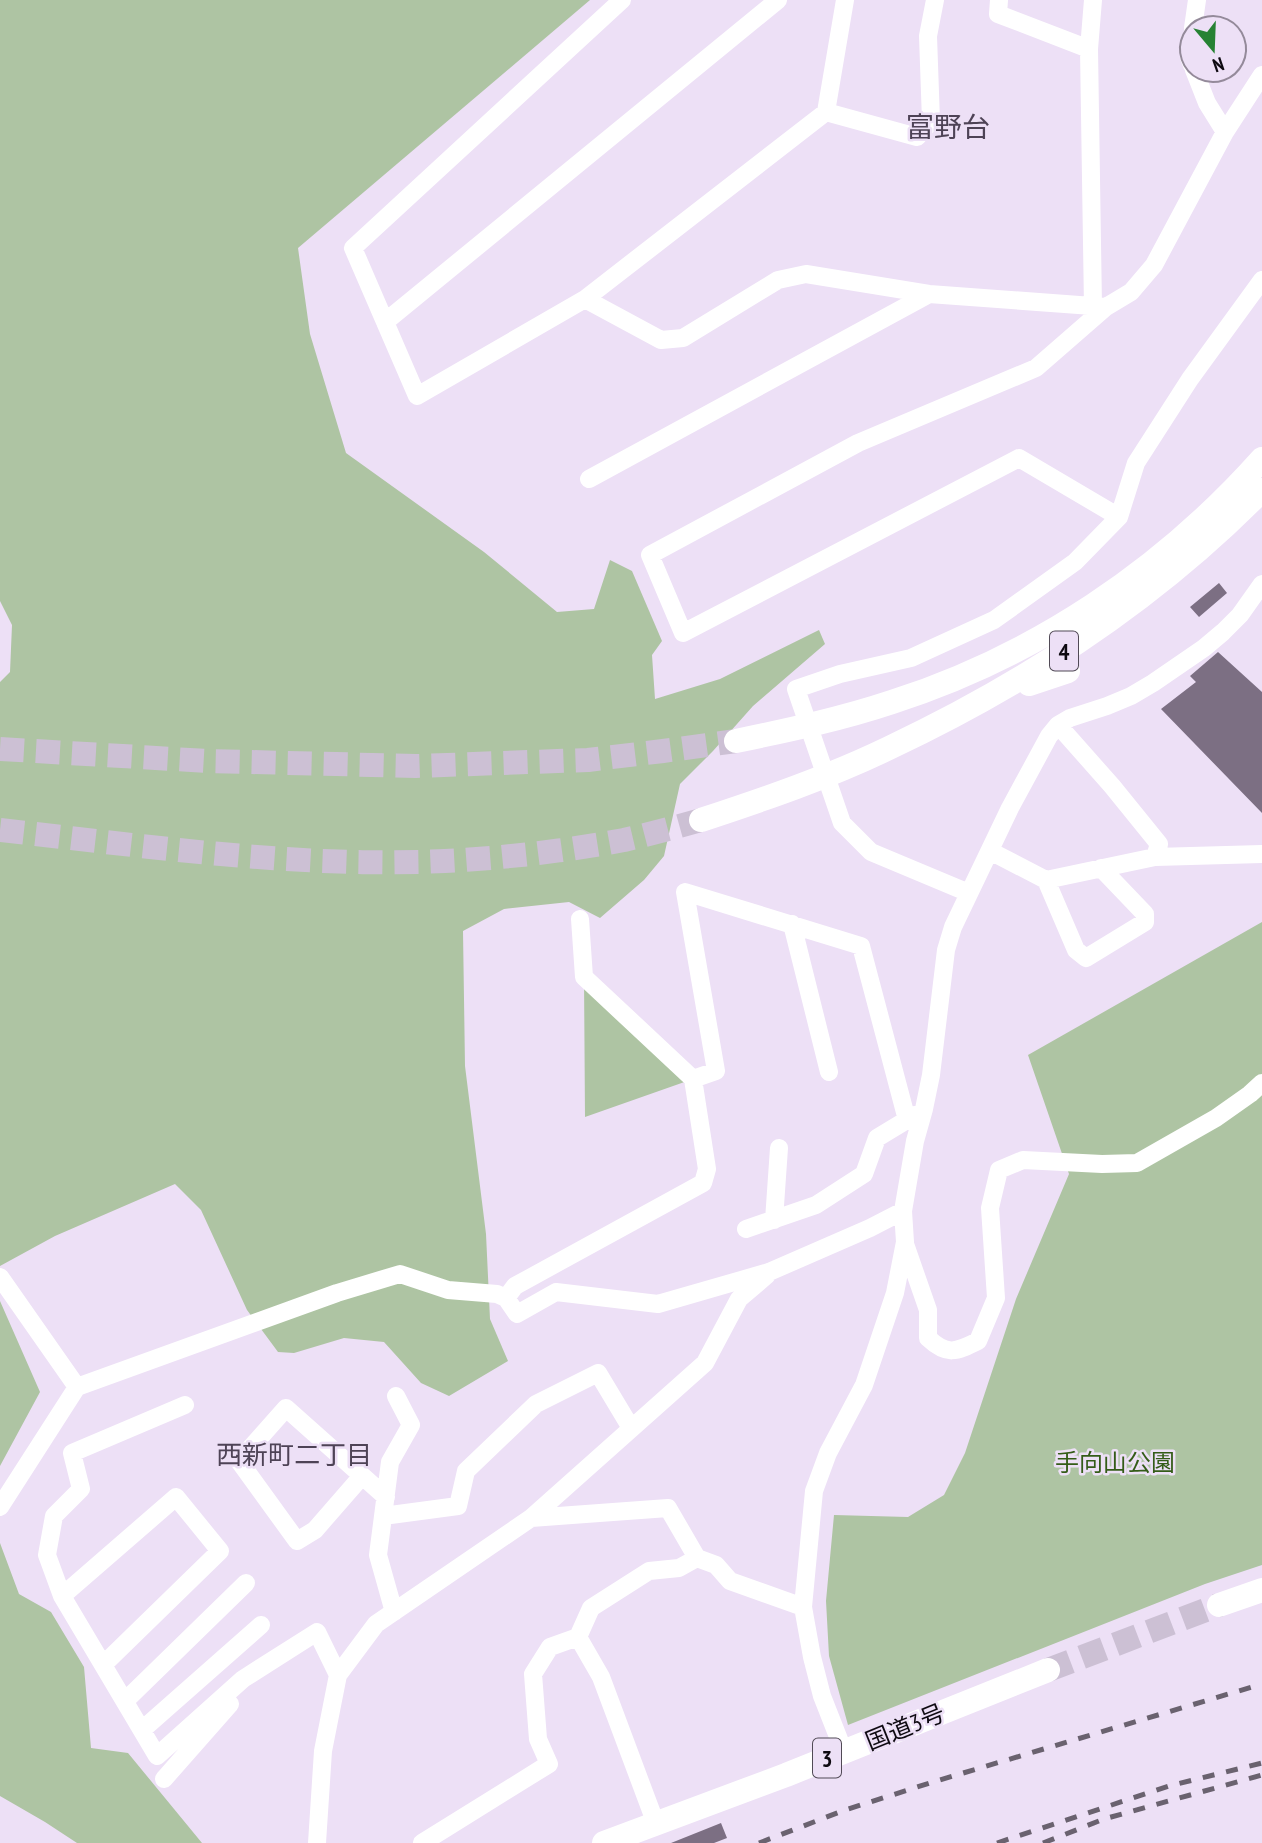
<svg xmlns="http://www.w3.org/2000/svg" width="1262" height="1843" font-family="'PT Sans Narrow','Noto Sans JP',sans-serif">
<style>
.green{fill:#aec4a3}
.building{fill:#7c6f83}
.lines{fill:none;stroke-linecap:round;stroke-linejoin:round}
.highway-tunnel{stroke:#ccc0d4;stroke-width:24;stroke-dasharray:24 12;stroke-linecap:butt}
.minor{stroke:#fff;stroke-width:18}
.highway{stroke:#fff;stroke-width:24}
.rail{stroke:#6a626f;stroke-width:5;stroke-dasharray:12 12;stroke-linecap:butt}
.labels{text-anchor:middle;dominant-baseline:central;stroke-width:5;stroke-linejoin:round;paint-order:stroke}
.shield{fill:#ede0f6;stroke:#514a56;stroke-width:2}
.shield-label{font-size:23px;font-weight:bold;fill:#0e0a11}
.park-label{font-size:24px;fill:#345c18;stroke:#ede0f6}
.street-label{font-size:24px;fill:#0e0a11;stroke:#ede0f6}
.neighbourhood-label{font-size:26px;fill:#4e4356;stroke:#ede0f6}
.quarter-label{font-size:28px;fill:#4e4356;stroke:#ede0f6}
</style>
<rect width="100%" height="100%" fill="#ede0f6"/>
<!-- green -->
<path class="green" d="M 0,0 L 590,0 L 298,248 L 310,334 L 346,453 L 484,552 L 557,612 L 594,609 L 610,560 L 632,571 L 662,641 L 652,655 L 655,699 L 720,679 L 819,630 L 825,644 L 753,706 L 713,751 L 680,784 L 664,856 L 644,880 L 600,918 L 569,902 L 504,909 L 463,931 L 465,1066 L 486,1234 L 490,1319 L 508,1361 L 449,1396 L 421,1383 L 384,1342 L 344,1338 L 294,1353 L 278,1352 L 247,1310 L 201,1210 L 175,1184 L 55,1236 L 0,1266 L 0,682 L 10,672 L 12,625 L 0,601 Z
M 1262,922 L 1262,1565 L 1205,1584 L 848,1725 L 829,1656 L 826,1601 L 834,1515 L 908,1517 L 944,1495 L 965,1453 L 1016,1299 L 1069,1174 L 1028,1055 Z
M 584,977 L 693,1079 L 585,1117 Z
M 0,1301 L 40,1392 L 0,1466 Z
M 0,1543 L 19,1594 L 51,1612 L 84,1667 L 91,1748 L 128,1753 L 202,1843 L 77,1843 L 45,1822 L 0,1796 Z"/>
<!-- building -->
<path class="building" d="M 1219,583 L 1227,593 L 1199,617 L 1190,607 Z
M 1218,652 L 1262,692 L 1262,813 L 1161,709 L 1196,682 L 1190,676 Z
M 721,1823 L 727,1838 L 714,1843 L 671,1843 Z"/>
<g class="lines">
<!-- highway-tunnel -->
<path class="highway-tunnel" d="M 0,749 L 208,761 L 416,766 L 588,760 L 663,751 L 736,741
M 0,830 C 147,846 296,868 445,861 C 504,858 565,851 624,840 C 650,834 676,827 701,820
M 1048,1670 L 1219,1605"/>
<!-- minor -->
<path class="minor" d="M 622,0 L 353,248 L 417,396 L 585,299 L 826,112 L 845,0
M 999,0 L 998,14 L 1089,49
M 1193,28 L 1197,0
M 1192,36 L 1189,57 L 1192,65
M 1194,70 L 1207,103 L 1225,132
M 826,112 L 917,137 L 931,121 L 928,36 L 935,0
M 585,299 L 661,340 L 683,338 L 778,280 L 806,274 L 929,294 L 1106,307
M 1093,307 L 1089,49 L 1093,0
M 385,322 L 778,0
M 589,479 L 929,294
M 1119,517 L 1019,458 L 683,633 L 650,555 L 858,443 L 1036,368 L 1106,307 L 1131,292 L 1154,265 L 1225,132 L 1262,75
M 990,851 L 1046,880 L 1155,857 L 1159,844 L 1112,786 L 1058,725
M 1155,857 L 1262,854
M 1046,880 L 1076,950 L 1086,958 L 1145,922 L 1145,914 L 1101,868
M 969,893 L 871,852 L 842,823 L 796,689 L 840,674 L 911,658 L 994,620 L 1075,562 L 1119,517 L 1136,463 L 1190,379 L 1262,280
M 792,924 L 829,1072
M 693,1079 L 716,1071 L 685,892 L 861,946 L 907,1120
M 774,1220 L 779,1148
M 746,1229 L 816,1205 L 864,1174 L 877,1138 L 915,1115
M 905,1244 L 928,1310 L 928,1338 C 947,1356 956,1352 978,1341 L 996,1298 L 990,1208 L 999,1170 L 1023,1160 L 1102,1164 L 1137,1163 L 1216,1118 L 1250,1094 L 1262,1083
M 0,1277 L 77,1387
M 506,1298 L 515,1286 L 703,1183 L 707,1169 L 693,1079 L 584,977 L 580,919
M 185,1405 L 72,1453 L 81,1489 L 54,1516 L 47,1555 L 62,1596 L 157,1756 L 243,1679 L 317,1632 L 338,1675
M 362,1476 L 315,1530 L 297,1541 L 239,1461 L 286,1408 L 386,1497
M 0,1507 L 77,1387 L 337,1293 L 400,1274 L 448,1290 L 497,1294 L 506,1298 L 517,1314 L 556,1292 L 658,1304 L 769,1272 L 870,1228 L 903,1211
M 383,1516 L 458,1506 L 466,1471 L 536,1404 L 598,1373 L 631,1428
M 531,1518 L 668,1508 L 697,1558 L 716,1565 L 730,1581 L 803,1607
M 62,1596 L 176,1497 L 220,1551 L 103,1665
M 394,1612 L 378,1555 L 390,1462 L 411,1425 L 396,1396
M 578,1637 L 601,1677 L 656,1824
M 125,1701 L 246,1583
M 142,1730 L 261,1625
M 844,1752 L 822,1696 L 812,1657 L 803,1607 L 814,1491 L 828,1453 L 864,1385 L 895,1293 L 905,1242 L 903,1211 L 915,1141 L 924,1109 L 931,1075 L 946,950 L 953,927 L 1010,808 L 1049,736 L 1058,725 L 1070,718 L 1107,706 L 1131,696 L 1153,683 L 1204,648 L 1223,632 L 1240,615 L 1262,584
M 164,1779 L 230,1704
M 317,1843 L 323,1751 L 338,1675 L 376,1624 L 531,1518 L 705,1363 L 739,1299 L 767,1275
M 422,1843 L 549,1764 L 538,1739 L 533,1674 L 550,1647 L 578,1637 L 591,1608 L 649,1571 L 679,1568 L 697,1558"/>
<!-- highway -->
<path class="highway" d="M 1029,684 L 1068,671
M 736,741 C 789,730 841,719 892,702 C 1035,656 1162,571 1262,459
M 701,820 C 765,799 829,777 889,748 C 1027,683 1155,599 1262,490
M 1219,1605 L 1262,1590
M 604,1843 L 786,1775 L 1048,1670"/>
<!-- rail -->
<path class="rail" d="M 759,1843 L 845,1810 L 933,1782 L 1262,1684
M 997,1843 L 1169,1786 L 1262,1763
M 1043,1843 L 1104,1819 L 1262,1775"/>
</g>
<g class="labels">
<!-- shield labels -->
<g class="shield">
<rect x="1050" y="631.5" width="28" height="39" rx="5"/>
<rect x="813" y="1738.5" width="28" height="39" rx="5"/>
</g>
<g class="shield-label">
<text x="1064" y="651">4</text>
<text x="827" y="1758">3</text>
</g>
<!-- park labels -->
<g class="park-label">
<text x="1115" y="1462">手向山公園</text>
</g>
<!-- street labels -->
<g class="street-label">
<text transform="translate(905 1727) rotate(-22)">国道3号</text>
</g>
<!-- neighbourhood labels -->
<g class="neighbourhood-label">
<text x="294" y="1454">西新町二丁目</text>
</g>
<!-- quarter labels -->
<g class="quarter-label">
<text x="948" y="126">富野台</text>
</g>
</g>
<!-- north arrow -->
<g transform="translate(1213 49) rotate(161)"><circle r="33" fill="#ede0f6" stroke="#948a9a" stroke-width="2"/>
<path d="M0-5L12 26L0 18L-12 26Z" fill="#268233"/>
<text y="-10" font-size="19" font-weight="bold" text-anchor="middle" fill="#0e0a11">N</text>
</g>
</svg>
